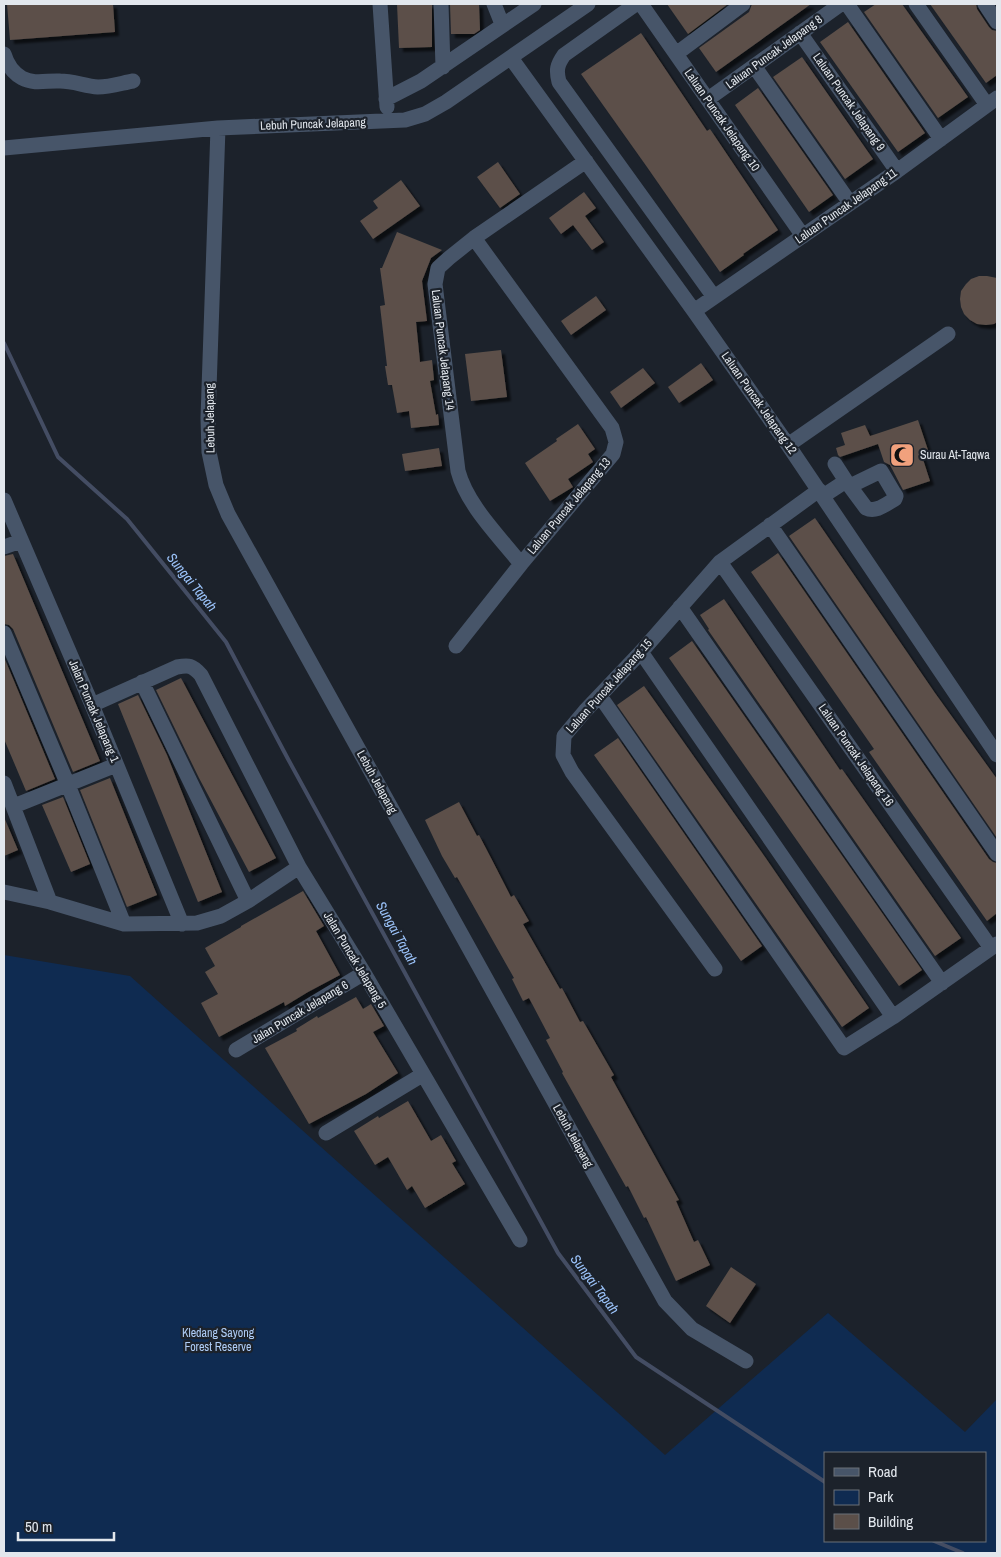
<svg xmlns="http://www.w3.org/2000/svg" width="1001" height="1557" font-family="'Archivo Narrow',sans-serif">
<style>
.green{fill:#0f2b51;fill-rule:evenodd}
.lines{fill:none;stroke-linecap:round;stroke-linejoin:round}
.stream{stroke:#444d63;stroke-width:4}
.building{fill:#5b4f49;filter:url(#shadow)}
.minor{stroke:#475569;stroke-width:15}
.labels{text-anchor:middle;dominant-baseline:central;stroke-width:4.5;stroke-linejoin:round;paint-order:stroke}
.street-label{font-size:12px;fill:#e2e7ed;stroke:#1c222b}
.poi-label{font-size:12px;fill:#e2e7ed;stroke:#1c222b;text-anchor:start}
.park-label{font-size:12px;fill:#afcdf7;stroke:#1c222b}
.water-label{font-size:14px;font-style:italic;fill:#9bc3fa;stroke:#1c222b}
</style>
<defs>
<filter id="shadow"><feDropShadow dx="4" dy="4" stdDeviation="1" flood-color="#0009"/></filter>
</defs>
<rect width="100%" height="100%" fill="#1c222b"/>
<!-- green -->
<path class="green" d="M 4,955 L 130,976 L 665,1455 L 828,1313 L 965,1432 L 997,1399 L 997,1553 L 4,1553 ZM 825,1453 L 985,1453 L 985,1541 L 825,1541 Z"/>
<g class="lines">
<!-- stream -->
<path class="stream" d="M 4,343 L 58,457 L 127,519 L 226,642 L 288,759 L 558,1253 L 636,1357 L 825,1482
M 934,1541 L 963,1553"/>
</g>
<!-- building -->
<path class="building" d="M 7,4 L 113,4 L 115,32 L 10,40 Z
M 397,4 L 432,4 L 432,47 L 399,48 Z
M 450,4 L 479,4 L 480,30 L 474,34 L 451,34 Z
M 667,4 L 728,4 L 688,34 Z
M 752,4 L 811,4 L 716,72 L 699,48 L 749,12 Z
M 876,4 L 902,4 L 968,97 L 938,118 L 864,12 Z
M 930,4 L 976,4 L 977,9 L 989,27 L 992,30 L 997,31 L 997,75 L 986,83 Z
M 848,22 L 925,133 L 898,152 L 820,42 Z
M 641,33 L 707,131 L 710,129 L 778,230 L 743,254 L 744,255 L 720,272 L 647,167 L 581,74 Z
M 802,57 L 873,159 L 845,179 L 773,77 Z
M 758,88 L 833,195 L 809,212 L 735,105 Z
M 498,162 L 520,194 L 500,208 L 477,177 Z
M 401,180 L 420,206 L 373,239 L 360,221 L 378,208 L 373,201 Z
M 584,192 L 596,208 L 585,216 L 604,242 L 592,250 L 573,225 L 561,234 L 549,218 Z
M 397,232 L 442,250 L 431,258 L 422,281 L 427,321 L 416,322 L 420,362 L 432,360 L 434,380 L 430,381 L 436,415 L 438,414 L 439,425 L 411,428 L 409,411 L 397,413 L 392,385 L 388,385 L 385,366 L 387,366 L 380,306 L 385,305 L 380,268 L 382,268 Z
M 979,276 L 987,276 L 997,278 L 997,322 L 994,324 L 986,325 L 977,324 L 970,320 L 964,314 L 961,307 L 960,299 L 961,291 L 966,284 L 971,279 Z
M 596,296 L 606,310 L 571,335 L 561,321 Z
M 501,350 L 507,397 L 471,401 L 465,354 Z
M 701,363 L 713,380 L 679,403 L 668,387 Z
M 643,368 L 655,383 L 621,408 L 610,392 Z
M 918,420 L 928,450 L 921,453 L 930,481 L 903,490 L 890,465 L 884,462 L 878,444 L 840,457 L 838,455 L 836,448 L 845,445 L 841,433 L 865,425 L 870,436 Z
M 578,424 L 595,449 L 588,454 L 593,462 L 568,479 L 573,487 L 550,501 L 525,463 L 557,441 L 556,439 Z
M 439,448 L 442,466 L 405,471 L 402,454 Z
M 815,518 L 935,693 L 997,779 L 997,838 L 789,536 Z
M 778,553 L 989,859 L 993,862 L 997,863 L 997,913 L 987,921 L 869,752 L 874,749 L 751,572 Z
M 13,554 L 100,761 L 73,772 L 13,629 L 9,625 L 4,624 L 4,556 Z
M 724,599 L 840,770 L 842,769 L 961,938 L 935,956 L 708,630 L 709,629 L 700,615 Z
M 692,641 L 922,970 L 899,986 L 669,658 Z
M 4,657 L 55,779 L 26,791 L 4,739 Z
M 181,678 L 276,858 L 249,872 L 199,778 L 156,690 Z
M 644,686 L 765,857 L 869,1008 L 842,1027 L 617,705 Z
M 138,695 L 167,755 L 222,892 L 198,902 L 118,704 Z
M 618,738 L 762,946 L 741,961 L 594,755 Z
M 110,778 L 157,895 L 127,907 L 80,790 Z
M 63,797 L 90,864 L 71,872 L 42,805 Z
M 459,802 L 477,836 L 479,835 L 491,858 L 511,897 L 514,895 L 529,921 L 523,924 L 560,989 L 562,988 L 580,1022 L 583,1021 L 614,1075 L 611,1077 L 679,1200 L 676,1201 L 694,1242 L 698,1240 L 710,1265 L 676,1281 L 646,1217 L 644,1218 L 628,1186 L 626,1187 L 562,1073 L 563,1072 L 546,1040 L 550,1038 L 529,998 L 523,1001 L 512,979 L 514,978 L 457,877 L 455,878 L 442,856 L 425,820 Z
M 4,817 L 18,850 L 4,856 Z
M 303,891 L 324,926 L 316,931 L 340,975 L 308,992 L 285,1006 L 284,1002 L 219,1037 L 201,1003 L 218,994 L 205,972 L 215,966 L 205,948 L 241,927 L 241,926 Z
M 356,997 L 363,1009 L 371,1004 L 384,1026 L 373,1032 L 398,1073 L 366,1094 L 309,1124 L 265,1048 L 297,1031 L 296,1029 L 317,1016 L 318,1018 Z
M 408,1101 L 431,1141 L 441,1135 L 456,1161 L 452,1163 L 465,1184 L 425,1208 L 412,1186 L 407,1190 L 388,1157 L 375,1165 L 354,1131 L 378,1116 L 379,1118 Z
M 731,1267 L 756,1284 L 730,1323 L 706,1306 Z"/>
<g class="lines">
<!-- minor -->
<path class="minor" d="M 380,4 L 387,107
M 441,4 L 443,67
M 494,4 L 502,24
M 636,4 L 564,55 C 557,65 556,70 559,82 L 714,297
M 641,4 L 803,236
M 847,4 L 941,139
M 916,4 L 987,105
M 985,4 L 997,22
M 800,33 L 897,171
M 4,54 C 7,64 13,73 22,78 C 35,85 48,80 60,81 C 73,81 85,86 98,87 C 110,87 122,83 133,81
M 676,54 L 743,4
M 511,58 L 694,311 L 788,445 L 997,755
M 754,66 L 850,203
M 386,99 L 421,81 L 534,4
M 708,99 L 841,4
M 218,128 L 208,418 L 209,452 L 216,485 L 228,514 L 665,1301 L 692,1329 L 746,1361
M 4,148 L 218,128 L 405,120 L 425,114 L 446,102 L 588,4
M 694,311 L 897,171 L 997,98
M 788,445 L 948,334
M 846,481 L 866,508 C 876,513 886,504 895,499 L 896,496 L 894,493 L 881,471 L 850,486
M 823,496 L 846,481 L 835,464
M 4,500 L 92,705 L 182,924
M 770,525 L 997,854
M 4,547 L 21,541
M 720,562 L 991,948
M 521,564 C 499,536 467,505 458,471 L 435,284 L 438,268 L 449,258 L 474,238 L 586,161
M 680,607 L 942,983
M 4,633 L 68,785 L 124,924
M 456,646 L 521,564 L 613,454 L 616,442 L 612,428 L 474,238
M 641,652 L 893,1017
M 142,682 L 248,901
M 600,696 L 844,1048 L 893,1017 L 997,944
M 92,705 L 177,667 C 189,665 192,665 201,675 L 299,867 L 364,973 L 520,1240
M 4,783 L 50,902
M 14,806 L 116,765
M 4,892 L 50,902 L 124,924 L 197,923 L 221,916 L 248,901 L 299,867
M 715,969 L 572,772 L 563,755 L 564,736 L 585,711 L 641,652 L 720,562 L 819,490
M 236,1050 L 364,973
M 326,1133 L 422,1075"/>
</g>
<!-- icons -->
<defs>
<symbol id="mosque-square" viewBox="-11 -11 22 22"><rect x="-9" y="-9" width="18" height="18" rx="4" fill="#f1a17d" stroke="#1c222b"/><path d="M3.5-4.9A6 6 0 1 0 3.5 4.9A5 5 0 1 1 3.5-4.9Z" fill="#111"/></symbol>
</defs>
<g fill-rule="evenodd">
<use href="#mosque-square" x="888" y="441" width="28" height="28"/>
</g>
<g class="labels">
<!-- street labels -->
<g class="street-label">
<text transform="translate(774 52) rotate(-36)">Laluan Puncak Jelapang 8</text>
<text transform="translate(849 102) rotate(55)">Laluan Puncak Jelapang 9</text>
<text transform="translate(722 120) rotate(55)">Laluan Puncak Jelapang 10</text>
<text transform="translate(313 124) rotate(-2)">Lebuh Puncak Jelapang</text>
<text transform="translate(846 206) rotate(-35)">Laluan Puncak Jelapang 11</text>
<text transform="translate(443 350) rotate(83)">Laluan Puncak Jelapang 14</text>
<text transform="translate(759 403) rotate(55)">Laluan Puncak Jelapang 12</text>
<text transform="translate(210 418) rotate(-91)">Lebuh Jelapang</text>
<text transform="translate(569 506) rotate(-50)">Laluan Puncak Jelapang 13</text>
<text transform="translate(609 686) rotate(-48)">Laluan Puncak Jelapang 15</text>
<text transform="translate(94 711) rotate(67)">Jalan Puncak Jelapang 1</text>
<text transform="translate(856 755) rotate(55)">Laluan Puncak Jelapang 16</text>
<text transform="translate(377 782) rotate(61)">Lebuh Jelapang</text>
<text transform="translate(355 960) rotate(59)">Jalan Puncak Jelapang 5</text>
<text transform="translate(300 1012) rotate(-31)">Jalan Puncak Jelapang 6</text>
<text transform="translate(573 1136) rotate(61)">Lebuh Jelapang</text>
</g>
<!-- poi labels -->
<g class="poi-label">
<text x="920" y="455">Surau At-Taqwa</text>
</g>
<!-- park labels -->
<g class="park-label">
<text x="218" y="1333">Kledang Sayong<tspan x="218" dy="14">Forest Reserve</tspan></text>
</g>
<!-- water labels -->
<g class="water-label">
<text transform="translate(192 582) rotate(51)">Sungai Tapah</text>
<text transform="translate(397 933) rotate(61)">Sungai Tapah</text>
<text transform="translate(595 1284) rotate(53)">Sungai Tapah</text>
</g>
</g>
<!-- border -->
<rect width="1001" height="1557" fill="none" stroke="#e2e7ed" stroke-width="10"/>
<!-- legend -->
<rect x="824" y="1452" width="162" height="90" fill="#1c222b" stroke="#6b7179"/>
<rect x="834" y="1468" width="25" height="8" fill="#475569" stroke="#6b7179"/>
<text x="868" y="1477" font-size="15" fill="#e2e7ed">Road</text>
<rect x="834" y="1490" width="25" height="15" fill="#0f2b51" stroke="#6b7179"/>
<text x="868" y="1502" font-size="15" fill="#e2e7ed">Park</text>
<rect x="834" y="1514" width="25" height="15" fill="#5b4f49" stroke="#6b7179"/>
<text x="868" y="1527" font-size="15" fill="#e2e7ed">Building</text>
<!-- scale -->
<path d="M18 1532v8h96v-8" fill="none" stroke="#e2e7ed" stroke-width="2.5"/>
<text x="25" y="1532" font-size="15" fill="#e2e7ed" stroke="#1c222b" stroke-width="4" paint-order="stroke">50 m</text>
</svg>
